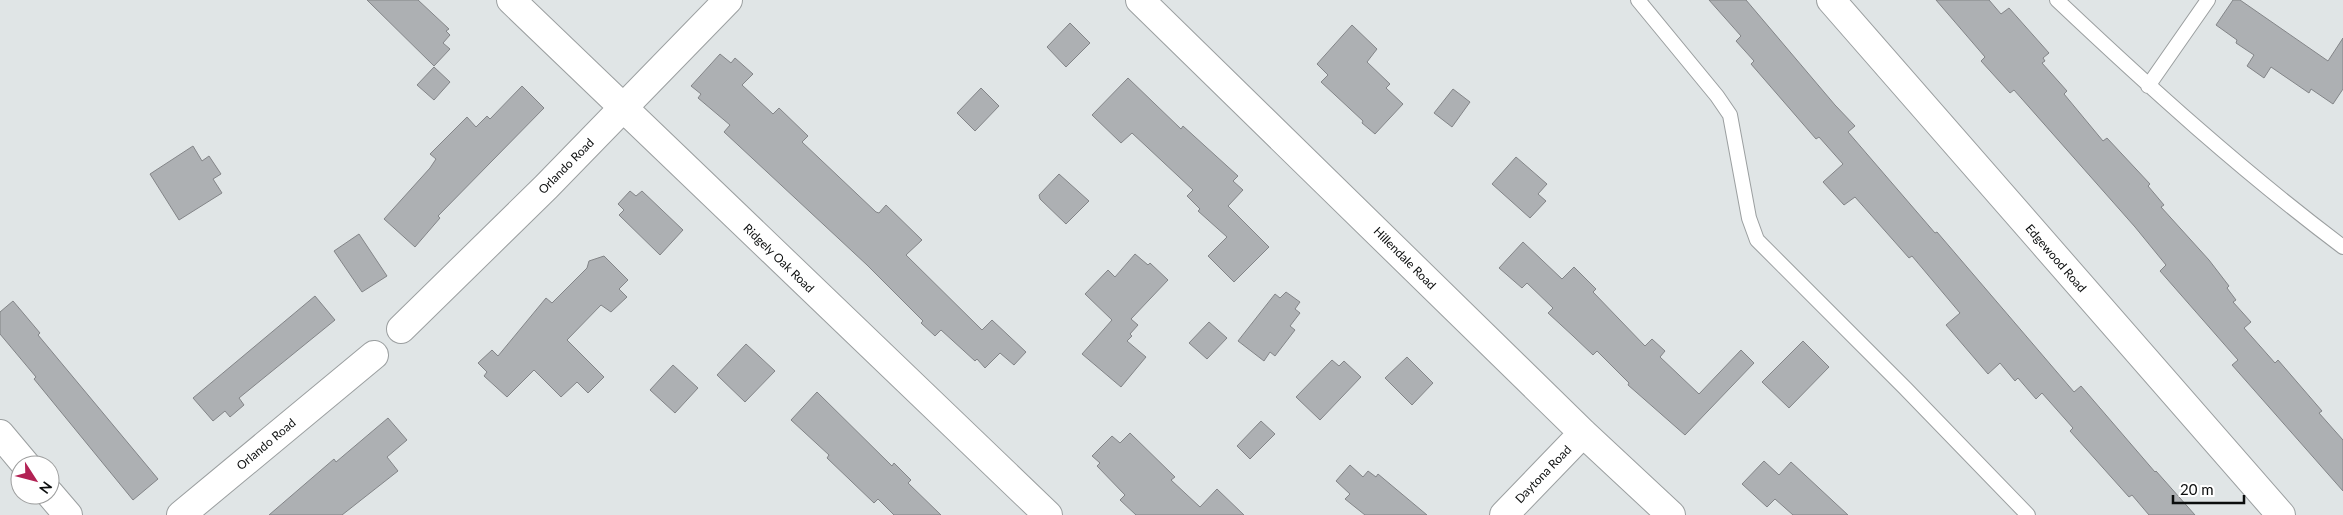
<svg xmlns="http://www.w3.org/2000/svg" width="2343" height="515" font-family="Lato,sans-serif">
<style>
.building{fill:#adb0b3;stroke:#838588}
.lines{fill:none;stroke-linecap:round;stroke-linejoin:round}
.lane-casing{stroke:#9b9fa0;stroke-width:16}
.street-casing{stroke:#9b9fa0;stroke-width:30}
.lane{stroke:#fff;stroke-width:14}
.street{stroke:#fff;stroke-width:28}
.labels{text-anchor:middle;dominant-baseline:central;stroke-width:4;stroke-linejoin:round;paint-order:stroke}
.street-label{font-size:12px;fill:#0b0d0d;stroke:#fff}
</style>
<rect width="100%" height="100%" fill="#e0e5e6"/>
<!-- building -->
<path class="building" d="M 367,0 L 418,0 L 449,29 L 446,31 L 450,35 L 443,43 L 450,49 L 434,66 Z
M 1709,0 L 1746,0 L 1835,105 L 1855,126 L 1848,132 L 1935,233 L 1937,232 L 2074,392 L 2081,386 L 2155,472 L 2156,471 L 2195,515 L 2149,515 L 2132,495 L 2129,497 L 2070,431 L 2073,428 L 2042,393 L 2036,399 L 2018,378 L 2015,381 L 2000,363 L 1988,374 L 1946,325 L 1960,313 L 1912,256 L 1909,258 L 1855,197 L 1844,205 L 1823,182 L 1843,164 L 1819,137 L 1816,139 L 1751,64 L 1754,61 L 1736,41 L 1741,36 Z
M 1936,0 L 1989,0 L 2001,14 L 2009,8 L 2049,53 L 2043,58 L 2045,61 L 2042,63 L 2067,91 L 2064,94 L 2103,141 L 2107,138 L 2150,184 L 2148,186 L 2164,205 L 2161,207 L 2209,260 L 2229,286 L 2227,288 L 2236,300 L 2233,302 L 2251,322 L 2244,328 L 2275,363 L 2278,360 L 2322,411 L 2319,413 L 2343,440 L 2343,491 L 2232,365 L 2238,360 L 2160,271 L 2166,265 L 2135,227 L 2014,90 L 2010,93 L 1981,61 L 1985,57 Z
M 2233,0 L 2240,0 L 2328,61 L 2343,38 L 2343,89 L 2333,104 L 2311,89 L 2309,93 L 2271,67 L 2264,78 L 2247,66 L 2254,55 L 2236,43 L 2237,40 L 2216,25 Z
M 1070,23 L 1090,43 L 1066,67 L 1047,47 Z
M 1352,25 L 1377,49 L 1367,62 L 1390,84 L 1386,88 L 1403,104 L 1375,134 L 1362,123 L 1363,121 L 1321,82 L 1328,75 L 1317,64 Z
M 720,54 L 731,63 L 735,58 L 753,74 L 742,85 L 773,114 L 779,108 L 808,136 L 802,142 L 876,212 L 879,213 L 886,205 L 922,240 L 906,255 L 982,330 L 992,320 L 1026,352 L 1014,365 L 1000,353 L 985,368 L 977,359 L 975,361 L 941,330 L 935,336 L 921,323 L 923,321 L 867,265 L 724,132 L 730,125 L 698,98 L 701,94 L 691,86 Z
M 434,67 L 450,82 L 434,100 L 417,85 Z
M 1128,78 L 1181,129 L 1183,126 L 1238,176 L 1233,181 L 1243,190 L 1228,206 L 1269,247 L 1234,282 L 1208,256 L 1227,237 L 1198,211 L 1200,209 L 1187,196 L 1193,190 L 1132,133 L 1121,143 L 1092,115 Z
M 522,86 L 544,108 L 438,216 L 440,218 L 415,247 L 384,219 L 430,168 L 436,159 L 430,154 L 467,117 L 476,127 L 487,116 L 490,119 Z
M 981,88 L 999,106 L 975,131 L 957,113 Z
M 1453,89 L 1470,102 L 1452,127 L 1434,113 Z
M 193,146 L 202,161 L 209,156 L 221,174 L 213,179 L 222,193 L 179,220 L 150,174 Z
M 1516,157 L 1547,184 L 1538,194 L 1546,201 L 1530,218 L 1492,184 Z
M 1059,174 L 1089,201 L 1066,224 L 1040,199 L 1039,195 Z
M 630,191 L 636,196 L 642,191 L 683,230 L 660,255 L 619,215 L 624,210 L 618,204 Z
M 359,234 L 387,276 L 362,292 L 334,251 Z
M 1523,242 L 1562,279 L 1574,267 L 1596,289 L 1593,292 L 1645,346 L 1652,339 L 1665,351 L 1660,357 L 1699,394 L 1741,350 L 1754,363 L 1685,435 L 1628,385 L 1629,383 L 1597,351 L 1593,355 L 1573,336 L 1548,313 L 1553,308 L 1527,283 L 1522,288 L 1499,268 Z
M 1135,254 L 1148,265 L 1150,263 L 1168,280 L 1131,319 L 1138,325 L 1130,334 L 1132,336 L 1127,341 L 1146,357 L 1121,387 L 1082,354 L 1112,320 L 1085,294 L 1108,270 L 1115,277 Z
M 604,256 L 628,280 L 619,289 L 627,297 L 611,312 L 601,305 L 567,340 L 604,377 L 588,393 L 577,382 L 561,397 L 534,370 L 507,397 L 484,376 L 487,372 L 478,363 L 492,350 L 498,356 L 546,298 L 552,303 L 587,268 L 589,261 Z
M 1286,292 L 1300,302 L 1295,309 L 1300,313 L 1290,326 L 1295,330 L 1275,356 L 1270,352 L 1264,361 L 1238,341 L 1275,294 L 1280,298 Z
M 315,296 L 335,320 L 239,398 L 244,405 L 230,417 L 225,411 L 213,421 L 193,398 Z
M 13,301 L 40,333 L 38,335 L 158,479 L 133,500 L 34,379 L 36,377 L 0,334 L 0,312 Z
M 1209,322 L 1227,338 L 1207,359 L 1189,343 Z
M 1803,341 L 1829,367 L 1789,408 L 1762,382 Z
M 746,344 L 775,371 L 745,402 L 717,375 Z
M 1407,357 L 1433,383 L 1412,405 L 1385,378 Z
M 1332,360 L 1339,366 L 1344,361 L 1361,377 L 1320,420 L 1296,397 Z
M 673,365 L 698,388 L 675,413 L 650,390 Z
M 817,392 L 892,466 L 894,463 L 911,480 L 908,483 L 941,515 L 894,515 L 878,499 L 874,503 L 827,458 L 829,455 L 791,420 Z
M 388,418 L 407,440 L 387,457 L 398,471 L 342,515 L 269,515 L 334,459 L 336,462 Z
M 1261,421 L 1275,434 L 1250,459 L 1237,446 Z
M 1130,433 L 1175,477 L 1171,480 L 1200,507 L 1217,489 L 1244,515 L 1136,515 L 1120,500 L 1125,495 L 1097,466 L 1100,463 L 1092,456 L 1112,436 L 1120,443 Z
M 1764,461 L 1779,475 L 1791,462 L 1848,515 L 1793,515 L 1775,499 L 1767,507 L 1742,484 Z
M 1350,465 L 1363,477 L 1368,471 L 1376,477 L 1378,474 L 1427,515 L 1365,515 L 1345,499 L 1350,494 L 1336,481 Z"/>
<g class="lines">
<defs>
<path id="lane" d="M 1638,0 L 1717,96 L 1730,115 L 1749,218 L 1757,240 L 1905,388 L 2028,515
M 2057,0 C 2149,87 2242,171 2343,247
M 2148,86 L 2208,0"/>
<path id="street" d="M 511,0 L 1048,515
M 1140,0 L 1583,433 L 1671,515
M 1831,0 L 2281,515
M 401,329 L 546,187 L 728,0
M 0,434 L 26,465
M 50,494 L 68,515
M 181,515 L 374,355
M 1504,515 L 1583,433"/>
</defs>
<!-- lane casing -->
<use href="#lane" class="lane-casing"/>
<!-- street casing -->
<use href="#street" class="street-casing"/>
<!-- lane -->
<use href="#lane" class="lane"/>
<!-- street -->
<use href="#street" class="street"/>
</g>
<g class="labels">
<!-- street labels -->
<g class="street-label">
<text transform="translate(566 166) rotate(-45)">Orlando Road</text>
<text transform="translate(779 258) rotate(44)">Ridgely Oak Road</text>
<text transform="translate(1405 258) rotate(45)">Hillendale Road</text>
<text transform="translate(2056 258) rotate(49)">Edgewood Road</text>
<text transform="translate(266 444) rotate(-40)">Orlando Road</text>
<text transform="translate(1543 474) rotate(-46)">Daytona Road</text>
</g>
</g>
<!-- north arrow -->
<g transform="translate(35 480) rotate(126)"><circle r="24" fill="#ffffff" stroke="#9d9e9e"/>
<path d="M0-4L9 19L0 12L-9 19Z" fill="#b22254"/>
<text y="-8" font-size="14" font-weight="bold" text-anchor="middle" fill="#0b0d0d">N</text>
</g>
<!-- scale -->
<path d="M2173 495v8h71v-8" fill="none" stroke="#0b0d0d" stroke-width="2.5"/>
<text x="2180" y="495" font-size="15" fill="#0b0d0d" stroke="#ffffff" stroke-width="4" paint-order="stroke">20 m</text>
</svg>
